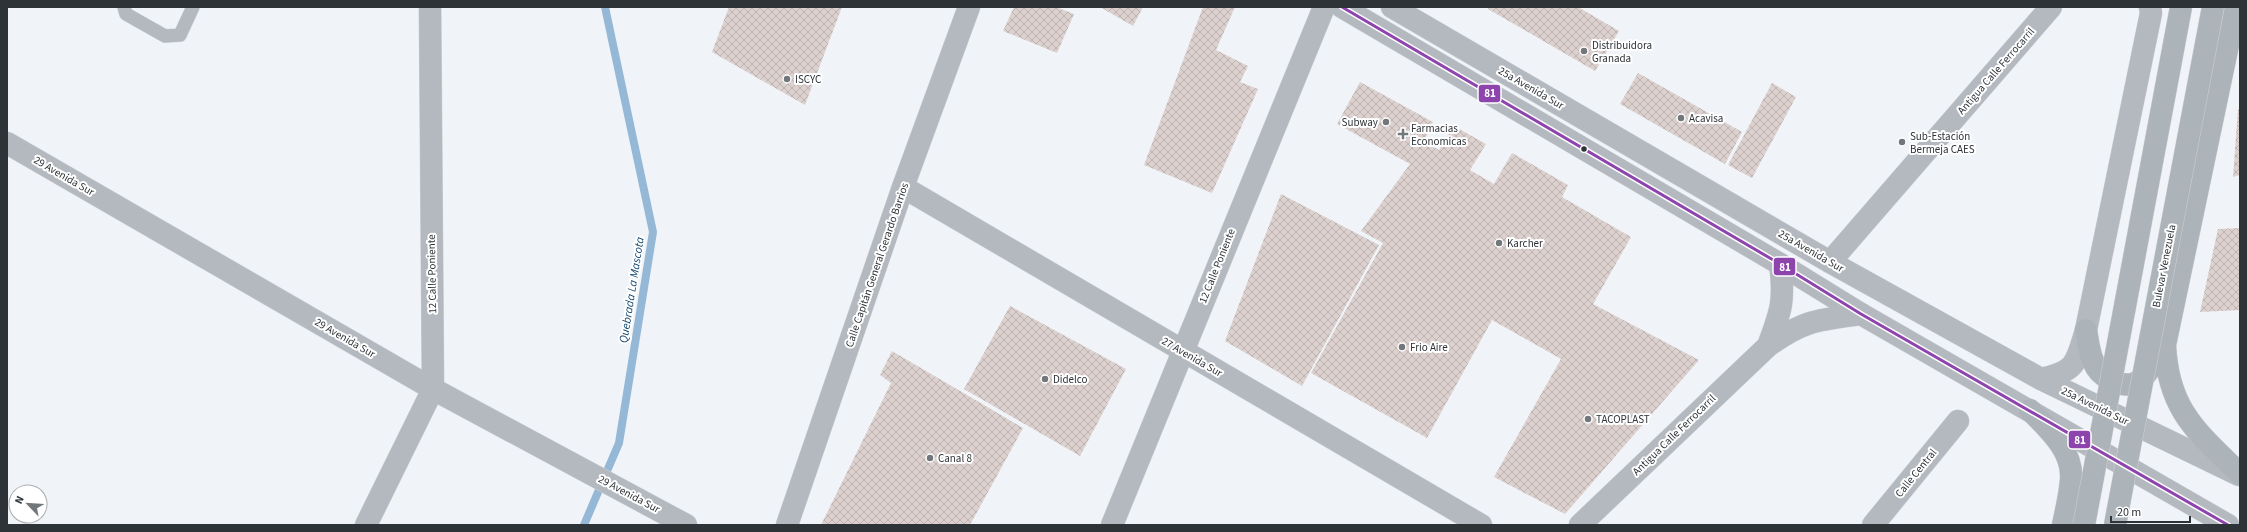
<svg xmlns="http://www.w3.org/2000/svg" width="2247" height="532" font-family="'Source Sans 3',sans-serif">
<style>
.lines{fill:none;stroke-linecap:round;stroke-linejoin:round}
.stream{stroke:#96b8d7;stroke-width:8}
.building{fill:url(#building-cross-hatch)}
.service-casing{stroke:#ced1d5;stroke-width:14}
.minor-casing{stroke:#ced1d5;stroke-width:23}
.tertiary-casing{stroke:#ced1d5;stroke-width:23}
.trunk-casing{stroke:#ced1d5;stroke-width:23}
.service{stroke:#b4b9c0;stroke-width:13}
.minor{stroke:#b4b9c0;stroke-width:22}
.tertiary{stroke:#b4b9c0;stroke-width:22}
.trunk{stroke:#acb4ba;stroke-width:22}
.trunk-bridge-casing{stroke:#ced1d5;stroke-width:23;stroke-linecap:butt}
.trunk-bridge{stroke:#acb4ba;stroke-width:22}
.bus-1-casing{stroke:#fff;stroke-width:6}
.bus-1{stroke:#8e44ad;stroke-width:3}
.poi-dot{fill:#72777b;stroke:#fff;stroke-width:1.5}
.bus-dot{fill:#2e3338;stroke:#fff;stroke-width:1.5}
.labels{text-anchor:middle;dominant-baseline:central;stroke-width:4;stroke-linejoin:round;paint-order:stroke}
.poi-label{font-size:11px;fill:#2e3338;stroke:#fff;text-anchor:start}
.street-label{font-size:11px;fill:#2e3338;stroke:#fff}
.water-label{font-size:12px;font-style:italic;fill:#124670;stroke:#fff}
.line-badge{stroke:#fff;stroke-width:1.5}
.badge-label{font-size:11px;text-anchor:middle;font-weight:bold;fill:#fff}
</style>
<defs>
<pattern id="building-cross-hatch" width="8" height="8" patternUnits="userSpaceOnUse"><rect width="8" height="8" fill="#dcd1cf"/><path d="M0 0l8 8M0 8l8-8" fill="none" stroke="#bdb4b2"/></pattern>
</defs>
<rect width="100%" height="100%" fill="#f0f4f8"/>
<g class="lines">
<!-- stream -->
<path class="stream" d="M 584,525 L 619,443 L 653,232 L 605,7"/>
</g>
<!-- building -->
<path class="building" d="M 729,7 L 842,7 L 805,105 L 712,52 Z
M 1014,7 L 1056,7 L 1074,14 L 1057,53 L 1003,31 Z
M 1100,7 L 1143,7 L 1133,26 Z
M 1203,7 L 1235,7 L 1216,50 L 1248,66 L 1240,82 L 1258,89 L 1212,193 L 1144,165 Z
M 1489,7 L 1578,7 L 1619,31 L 1595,71 L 1488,9 Z
M 1638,73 L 1742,132 L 1725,164 L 1620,104 Z
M 1360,82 L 1433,122 L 1424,141 L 1439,150 L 1454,126 L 1486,144 L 1470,170 L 1494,184 L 1512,153 L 1568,185 L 1562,197 L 1631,237 L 1593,304 L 1699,360 L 1565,514 L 1494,477 L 1561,359 L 1492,320 L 1427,438 L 1311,373 L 1383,243 L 1361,231 L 1410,164 L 1337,124 Z
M 1772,83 L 1796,97 L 1752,178 L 1728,165 Z
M 2238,109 L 2240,109 L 2240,175 L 2233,177 Z
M 1281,194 L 1379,245 L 1302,386 L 1225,341 Z
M 2240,228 L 2240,310 L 2200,312 L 2218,229 Z
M 1010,306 L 1126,369 L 1080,456 L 964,389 Z
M 892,351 L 1023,428 L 970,525 L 821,525 L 891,383 L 880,375 Z"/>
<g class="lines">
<defs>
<path id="service" d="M 124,7 L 126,14 L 165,36 L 180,35 L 193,7"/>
<path id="minor" d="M 7,143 L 433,389 L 686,525
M 903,187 L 1481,525
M 1830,262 L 2051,7
M 1768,346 C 1781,311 1785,301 1780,264
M 2041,379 C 2077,371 2076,363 2086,330 L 2151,13 L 2150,7
M 366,525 L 433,389 L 430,7
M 787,525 L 903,187 L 969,7
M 1112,525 L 1324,7
M 1580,525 L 1768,346 C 1804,320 1818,320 1861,314
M 1873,525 L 1958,421"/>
<path id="tertiary" d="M 1342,7 L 1780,264 L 1861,314 L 2228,525
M 1392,7 L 1830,262 L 2041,379 L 2239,475"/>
<path id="trunk" d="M 2236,7 L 2165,345 C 2168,410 2197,432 2240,474
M 2086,330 C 2088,341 2089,354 2094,363 C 2099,376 2119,387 2133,384 C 2142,381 2147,373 2152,365
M 2030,410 C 2048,429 2073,450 2071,479 C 2070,495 2066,510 2063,525"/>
</defs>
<!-- service casing -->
<use href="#service" class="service-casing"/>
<!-- minor casing -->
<use href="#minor" class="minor-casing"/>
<!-- tertiary casing -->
<use href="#tertiary" class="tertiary-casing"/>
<!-- trunk casing -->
<use href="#trunk" class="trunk-casing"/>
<!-- service -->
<use href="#service" class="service"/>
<!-- minor -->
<use href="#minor" class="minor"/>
<!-- tertiary -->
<use href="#tertiary" class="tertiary"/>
<!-- trunk -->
<use href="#trunk" class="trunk"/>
<defs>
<path id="trunk-bridge" d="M 2084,525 L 2181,7
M 2115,525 L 2213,7"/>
</defs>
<!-- trunk-bridge casing -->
<use href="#trunk-bridge" class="trunk-bridge-casing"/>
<!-- trunk-bridge -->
<use href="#trunk-bridge" class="trunk-bridge"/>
<defs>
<path id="bus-1" d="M 1342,7 L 1780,264 L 1861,314 L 2228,525"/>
</defs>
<!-- bus-1 casing -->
<use href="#bus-1" class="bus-1-casing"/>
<!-- bus-1 -->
<use href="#bus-1" class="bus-1"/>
</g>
<!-- markers -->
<g class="poi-dot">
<circle cx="1584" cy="51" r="4"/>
<circle cx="787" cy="79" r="4"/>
<circle cx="1681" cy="118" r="4"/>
<circle cx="1386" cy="122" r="4"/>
<path d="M1401 128h4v4h4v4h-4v4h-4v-4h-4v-4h4z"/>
<circle cx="1902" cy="142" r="4"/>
<circle cx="1499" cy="243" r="4"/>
<circle cx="1402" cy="347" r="4"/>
<circle cx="1045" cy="379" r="4"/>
<circle cx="1588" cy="419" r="4"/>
<circle cx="930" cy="458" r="4"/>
</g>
<circle class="bus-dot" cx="1584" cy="149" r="3.5"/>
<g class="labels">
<!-- poi labels -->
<g class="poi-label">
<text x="1592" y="45">Distribuidora<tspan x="1592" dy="13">Granada</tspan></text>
<text x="795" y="79">ISCYC</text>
<text x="1689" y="118">Acavisa</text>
<text x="1378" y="122" text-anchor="end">Subway</text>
<text x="1411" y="128">Farmacias<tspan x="1411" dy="13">Economicas</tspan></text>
<text x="1910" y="136">Sub-Estación<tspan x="1910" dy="13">Bermeja CAES</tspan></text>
<text x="1507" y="243">Karcher</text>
<text x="1410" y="347">Frio Aire</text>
<text x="1053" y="379">Didelco</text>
<text x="1596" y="419">TACOPLAST</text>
<text x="938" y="458">Canal 8</text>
</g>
<!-- street labels -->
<g class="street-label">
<text transform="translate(1996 71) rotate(-49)">Antigua Calle Ferrocarril</text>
<text transform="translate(1531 88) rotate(30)">25a Avenida Sur</text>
<text transform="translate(64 176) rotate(30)">29 Avenida Sur</text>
<text transform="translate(1811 251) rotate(30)">25a Avenida Sur</text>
<text transform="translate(877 265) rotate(-71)">Calle Capitán General Gerardo Barrios</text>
<text transform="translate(1217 266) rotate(-68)">12 Calle Poniente</text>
<text transform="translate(2164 266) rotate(-79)">Bulevar Venezuela</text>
<text transform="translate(432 274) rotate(-91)">12 Calle Poniente</text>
<text transform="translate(345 338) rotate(30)">29 Avenida Sur</text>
<text transform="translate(1192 357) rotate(30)">27 Avenida Sur</text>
<text transform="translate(2095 406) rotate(26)">25a Avenida Sur</text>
<text transform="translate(1674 435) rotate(-44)">Antigua Calle Ferrocarril</text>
<text transform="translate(1916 473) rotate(-51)">Calle Central</text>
<text transform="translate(629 494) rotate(28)">29 Avenida Sur</text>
</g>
<!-- water labels -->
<g class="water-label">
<text transform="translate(632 290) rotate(-81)">Quebrada La Mascota</text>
</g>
</g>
<g class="line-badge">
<rect x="1478" y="84" width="23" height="19" rx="4" fill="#8e44ad"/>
<rect x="1773" y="257" width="23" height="19" rx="4" fill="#8e44ad"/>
<rect x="2068" y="430" width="23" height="19" rx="4" fill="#8e44ad"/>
</g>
<g class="badge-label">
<text x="1490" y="97">81</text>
<text x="1785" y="271">81</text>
<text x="2080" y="444">81</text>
</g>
<!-- border -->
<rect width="2247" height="532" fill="none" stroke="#2e3338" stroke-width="16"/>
<!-- north arrow -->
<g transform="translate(28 504) rotate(295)"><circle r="19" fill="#ffffff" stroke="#abadaf"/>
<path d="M0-3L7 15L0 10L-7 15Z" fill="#72777b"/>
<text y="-6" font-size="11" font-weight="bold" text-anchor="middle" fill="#2e3338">N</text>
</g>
<!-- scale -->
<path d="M2111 516v6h79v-6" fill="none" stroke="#2e3338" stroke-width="2"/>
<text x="2117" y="516" font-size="12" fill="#2e3338" stroke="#ffffff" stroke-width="3" paint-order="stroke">20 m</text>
</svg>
